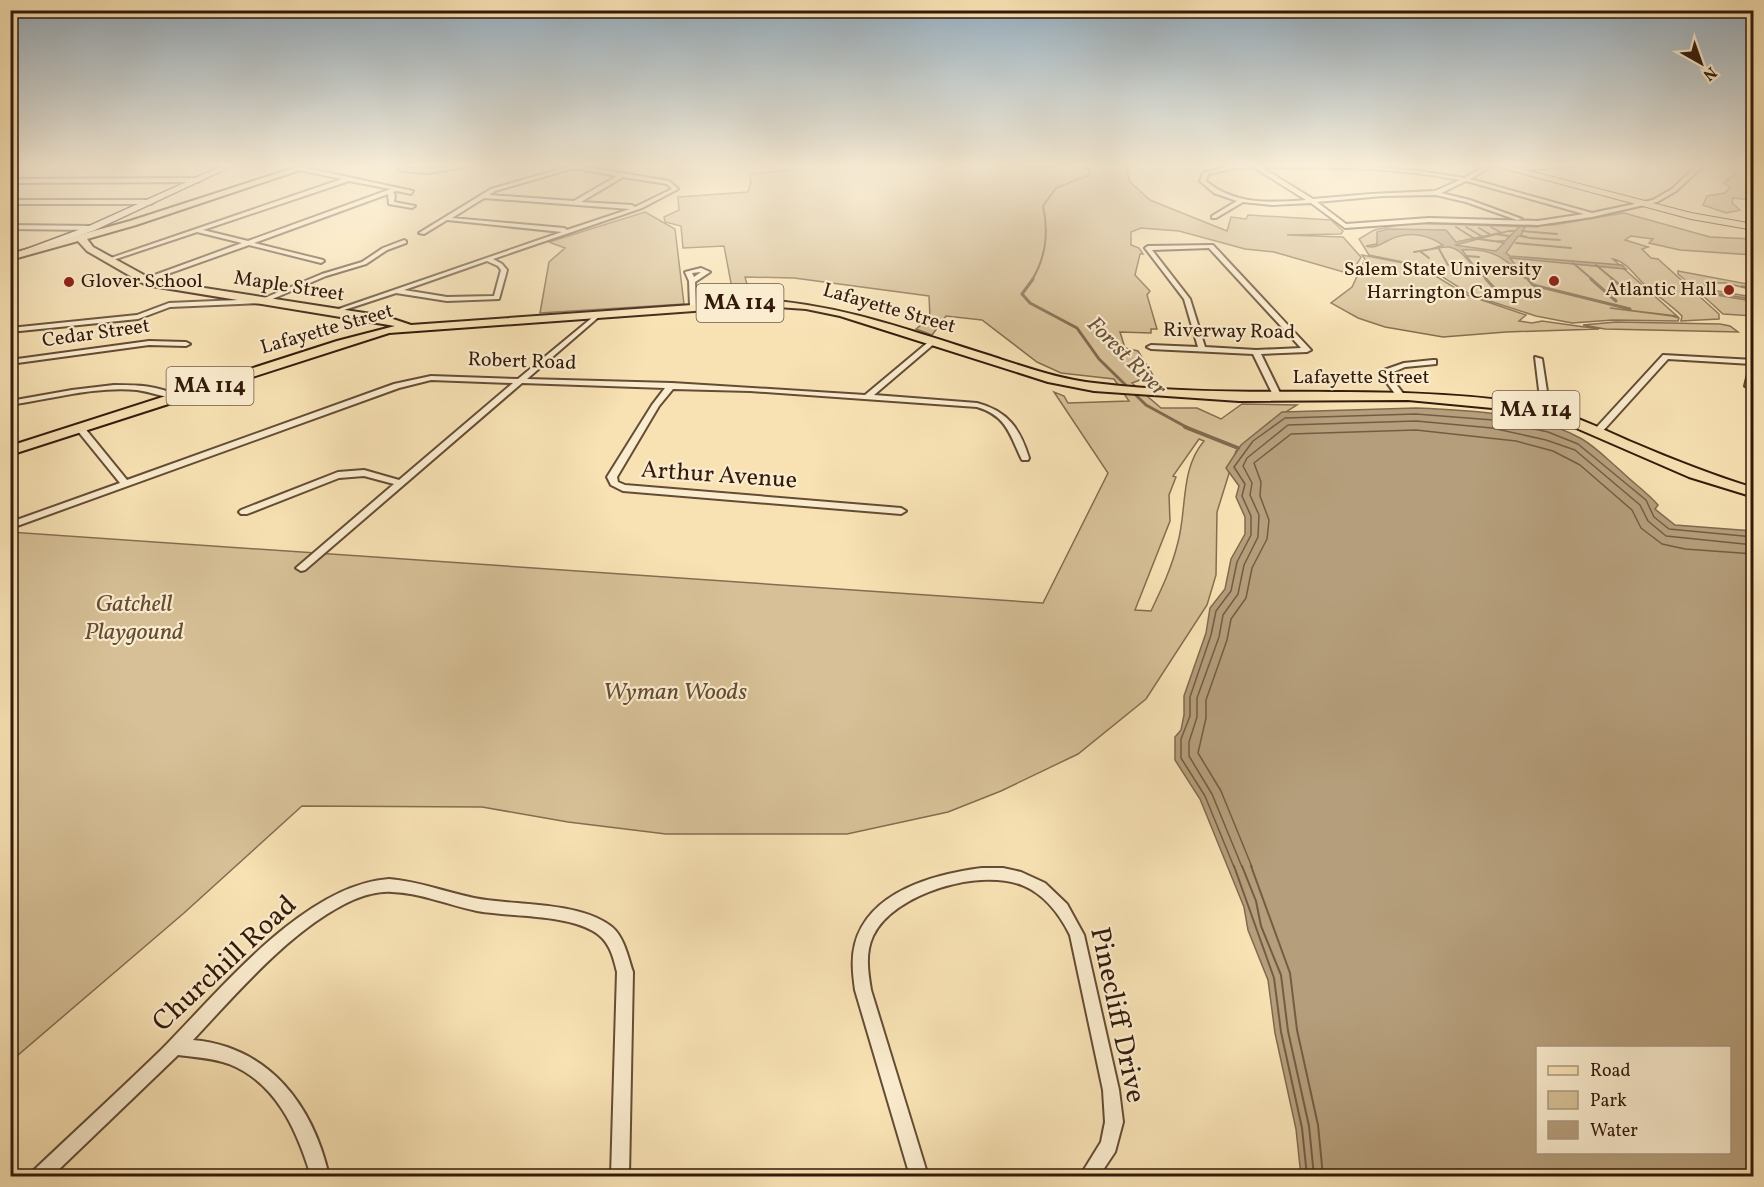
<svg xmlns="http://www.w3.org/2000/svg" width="1764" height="1187" font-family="Vollkorn,serif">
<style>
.green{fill:#d7c097;stroke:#856d51;stroke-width:1.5;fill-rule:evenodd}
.water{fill:#b59e7b;stroke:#81694e;stroke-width:1.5;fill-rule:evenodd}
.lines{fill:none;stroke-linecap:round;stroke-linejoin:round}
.shore-far1{stroke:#745c43;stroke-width:1.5}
.shore{stroke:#745c43;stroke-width:2}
.stream-far2{stroke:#81694e;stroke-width:2}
.stream-far1{stroke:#81694e;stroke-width:3}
.stream{stroke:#81694e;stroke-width:4}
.street-casing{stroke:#644c35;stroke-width:4}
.secondary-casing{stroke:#331a0b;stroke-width:3}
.primary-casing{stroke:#331a0b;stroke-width:4}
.highway-casing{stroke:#331a0b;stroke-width:2}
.street{fill:#faecce;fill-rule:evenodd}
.secondary{fill:#faecce;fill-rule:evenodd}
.primary{fill:#f8e2b4;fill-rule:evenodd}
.highway{fill:#f8e2b4;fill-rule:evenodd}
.poi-dot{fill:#8f2418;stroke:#faecce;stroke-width:2}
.labels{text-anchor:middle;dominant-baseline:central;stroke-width:4.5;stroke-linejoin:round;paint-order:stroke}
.far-poi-label{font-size:20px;fill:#331a0b;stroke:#faecce;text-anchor:end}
.far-street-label{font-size:20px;fill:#331a0b;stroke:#faecce}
.shield{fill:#faecce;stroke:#6f5946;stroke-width:1.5}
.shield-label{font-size:22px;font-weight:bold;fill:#331a0b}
.far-water-label{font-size:22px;font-style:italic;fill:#674f38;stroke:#faecce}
.street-label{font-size:24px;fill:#331a0b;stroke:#faecce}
.park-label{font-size:24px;font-style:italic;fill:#644c35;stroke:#faecce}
.near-street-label{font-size:28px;fill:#331a0b;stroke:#faecce}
</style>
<rect width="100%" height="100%" fill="#f8e2b4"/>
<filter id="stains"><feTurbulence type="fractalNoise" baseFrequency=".00333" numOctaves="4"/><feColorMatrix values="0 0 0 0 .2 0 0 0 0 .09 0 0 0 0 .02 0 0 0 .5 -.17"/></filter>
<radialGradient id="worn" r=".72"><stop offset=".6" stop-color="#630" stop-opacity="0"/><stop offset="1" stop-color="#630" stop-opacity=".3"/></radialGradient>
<!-- green -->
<path class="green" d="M 842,165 L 1131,165 L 1127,170 L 1130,182 L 1150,200 L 1227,231 L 1231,217 L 1246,219 L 1248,215 L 1331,220 L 1343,231 L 1341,234 L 1287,235 L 1343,237 L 1361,257 L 1353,271 L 1347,273 L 1274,252 L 1245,249 L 1179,231 L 1141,228 L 1131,232 L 1131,245 L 1139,248 L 1143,254 L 1140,254 L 1135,275 L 1150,291 L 1147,295 L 1157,329 L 1151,329 L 1151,333 L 1120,332 L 1125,348 L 1138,351 L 1153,375 L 1132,383 L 1161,408 L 1197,408 L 1221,419 L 1242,404 L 1297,405 L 1273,420 L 1236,451 L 1217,512 L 1216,575 L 1207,605 L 1146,699 L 1078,754 L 1001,791 L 948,812 L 847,834 L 666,834 L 568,822 L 482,807 L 302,806 L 184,913 L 11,1061 L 10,532 L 1043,603 L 1108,473 L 1054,392 L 1064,396 L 1068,403 L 1129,401 L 1114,379 L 1061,373 L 1037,362 L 982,320 L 946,316 L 932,335 L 916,329 L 930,318 L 929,296 L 794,278 L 745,277 L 751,299 L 734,299 L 724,246 L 683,248 L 681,226 L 665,222 L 664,217 L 679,210 L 678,197 L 748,192 L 751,181 L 749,174 ZM 1199,439 L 1204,441 C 1180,469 1187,509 1178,542 C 1172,567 1162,588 1151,611 L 1135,610 L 1170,521 L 1169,495 L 1176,477 L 1173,476 Z
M 1742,168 L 1753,173 L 1753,200 L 1733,198 L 1732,203 L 1740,210 L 1726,213 L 1703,205 L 1707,196 L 1725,193 L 1730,187 L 1724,183 Z
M 645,212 L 675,229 L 684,304 L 540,313 L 549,262 L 565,248 L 549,242 Z
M 1624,213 L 1710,237 L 1753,239 L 1753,246 L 1746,248 L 1754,255 L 1680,250 L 1649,243 L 1653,239 L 1631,236 L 1625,240 L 1648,247 L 1642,249 L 1651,258 L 1658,259 L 1719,314 L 1719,319 L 1681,321 L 1682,316 C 1670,304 1657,296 1645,285 C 1634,275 1627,262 1613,259 L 1677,316 L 1610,308 L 1672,316 L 1679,318 L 1678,321 L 1613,320 L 1572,323 L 1536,316 L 1471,295 L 1427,267 L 1369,255 L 1359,239 L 1374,230 L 1407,223 L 1537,227 L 1534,225 L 1553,225 Z
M 1362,255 L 1419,266 L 1467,295 L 1526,315 L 1519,321 L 1532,323 L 1542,321 L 1599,329 L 1506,332 L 1443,337 L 1385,327 L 1358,318 L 1331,303 L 1352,287 L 1365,259 Z
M 1678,271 L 1753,285 L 1753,288 L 1741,286 L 1753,290 L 1726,283 L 1704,283 L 1706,289 L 1752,297 L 1752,299 L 1697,290 L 1678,274 Z
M 1699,292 L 1752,301 L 1753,316 L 1723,314 Z
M 1616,322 L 1720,324 L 1730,326 L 1738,332 L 1605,329 L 1583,325 Z"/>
<!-- water -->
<path class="water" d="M 1520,226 L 1525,227 L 1521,235 L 1530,238 L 1518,236 L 1506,253 L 1510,256 L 1622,265 L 1626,269 L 1510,258 L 1526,279 C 1505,258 1493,248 1462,250 L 1478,271 C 1469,263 1460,246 1446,247 C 1441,247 1437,249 1431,249 L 1443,245 C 1425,233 1406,231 1387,241 C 1381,244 1375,249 1366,246 L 1377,244 L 1377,232 L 1388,229 L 1446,230 L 1456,242 L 1509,231 L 1455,245 L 1496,251 L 1504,243 L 1493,241 L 1505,241 Z
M 1416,408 C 1467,410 1537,413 1582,439 C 1597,448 1608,460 1621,471 C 1633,483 1647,492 1658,505 L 1655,509 L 1675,525 L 1753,531 L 1753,1176 L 1301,1176 L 1296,1129 L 1275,1033 L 1268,980 L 1248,930 L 1244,907 L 1200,799 L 1175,760 L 1175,737 L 1181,730 L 1184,715 L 1184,696 L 1206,633 L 1210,608 L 1225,589 L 1231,559 L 1245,534 L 1245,517 L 1236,497 L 1239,486 L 1226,468 L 1241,445 L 1282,412 ZM 1538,1048 L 1730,1048 L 1730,1152 L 1538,1152 Z"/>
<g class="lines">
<!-- shore-far1 -->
<path class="shore-far1" d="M 1234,867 L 1205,796 L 1181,758 L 1181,739 L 1190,716 L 1190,697 L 1211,635 L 1216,611 L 1231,591 L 1237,562 L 1251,535 L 1251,516 L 1242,496 L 1245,484 L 1234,467 L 1253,441 L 1285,418 L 1416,414 L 1493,420 L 1548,432 L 1578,444 L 1646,500 L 1654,517 L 1669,529 L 1754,537
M 1242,867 L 1212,794 L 1189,756 L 1189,742 L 1197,717 L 1197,698 L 1219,637 L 1223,615 L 1238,594 L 1244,565 L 1258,537 L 1259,515 L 1250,495 L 1252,483 L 1243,466 L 1247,458 L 1288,425 L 1416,421 L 1492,428 L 1546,440 L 1575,450 L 1640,505 L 1648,521 L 1666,536 L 1754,545
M 1252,867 L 1221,791 L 1198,753 L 1206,718 L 1206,700 L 1227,640 L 1231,619 L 1246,598 L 1252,568 L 1267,539 L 1269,520 L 1260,496 L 1261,482 L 1254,463 L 1291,434 L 1416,430 L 1516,441 L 1553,451 L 1580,465 L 1632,510 L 1641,528 L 1662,544 L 1685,549 L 1754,554"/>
<!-- shore -->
<path class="shore" d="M 1234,866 L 1274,978 L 1281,1032 L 1302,1128 L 1307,1176
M 1242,866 L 1256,901 L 1261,926 L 1281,975 L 1288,1031 L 1309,1126 L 1314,1176
M 1251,866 L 1290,973 L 1297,1030 L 1318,1125 L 1323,1176"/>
<!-- stream-far2 -->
<path class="stream-far2" d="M 1456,227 L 1475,239
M 1466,227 L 1483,237
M 1491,227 L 1500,232
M 1479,228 L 1491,235
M 1509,231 L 1515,231
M 1522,231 L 1557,234
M 1495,234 L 1509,236
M 1530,238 L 1560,240
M 1479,239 L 1493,241
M 1516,243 L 1571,248
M 1439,249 L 1448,265
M 1414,252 L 1432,249
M 1421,252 L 1429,258
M 1467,256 L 1479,257
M 1573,263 L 1593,280
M 1596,265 L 1614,280
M 1479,271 L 1487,280
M 1527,278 L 1529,280
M 1032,280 C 1046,257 1049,233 1043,206 L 1056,188 L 1089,175 L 1091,170 L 1077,165"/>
<!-- stream-far1 -->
<path class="stream-far1" d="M 1033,279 L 1022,294 L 1030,303 L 1077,328 L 1099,359 L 1146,405 L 1188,428
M 1486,279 L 1503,298
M 1528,279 L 1533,285 L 1630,309
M 1591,279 L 1616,301
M 1612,279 L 1623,288 L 1638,289"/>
<!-- stream -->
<path class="stream" d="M 1185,427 L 1238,448"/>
<defs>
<path id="street" d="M 396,165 L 402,165 L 404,168 L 428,169 L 477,165 L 428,173 L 402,171 Z
M 562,165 L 573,165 L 669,181 L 678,189 L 642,208 L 493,259 L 502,264 L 507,270 L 499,299 L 447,301 L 396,293 L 335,313 L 330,312 L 562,232 L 447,220 L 424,234 L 419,233 L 491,189 L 567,167 ZM 574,168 L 617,176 L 574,201 L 489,195 L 495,191 ZM 623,177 L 667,184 L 672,189 L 635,207 L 632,205 L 581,202 ZM 484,198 L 630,209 L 567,230 L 564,228 L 452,218 ZM 487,261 L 498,266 L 501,270 L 494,296 L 447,297 L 404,290 Z
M 1235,165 L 1358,166 L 1419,171 L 1464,178 L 1488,165 L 1493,165 L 1470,179 L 1592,213 L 1653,200 L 1672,189 L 1698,165 L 1704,165 L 1676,191 L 1657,202 L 1592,217 L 1538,225 L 1429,222 L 1345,228 L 1311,203 L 1272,205 L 1243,202 L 1216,218 L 1212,218 L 1212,216 L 1237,201 L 1214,193 L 1200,181 L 1203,173 ZM 1255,167 L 1255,168 L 1306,200 C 1270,203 1235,205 1206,181 L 1208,174 L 1237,168 ZM 1261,167 C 1327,167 1395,167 1460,180 L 1435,191 L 1371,194 L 1313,199 ZM 1466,181 L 1584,214 L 1538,221 L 1429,218 L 1346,224 L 1317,202 L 1382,196 L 1436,195 L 1466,202 L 1517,220 L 1522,219 L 1470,200 L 1441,193 Z
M 1554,165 L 1582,165 L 1513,171 L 1510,169 Z
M 301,167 L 413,191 L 411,194 L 397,191 L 393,192 L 395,195 L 394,202 L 415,206 L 412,208 L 389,204 L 388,194 L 254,243 L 323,260 L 324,261 L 321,263 L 249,245 L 145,282 L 141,282 L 141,280 L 242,243 L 197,232 L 110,261 L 105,260 L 342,179 L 299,170 ZM 349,181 L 391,189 L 248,241 L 203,230 Z
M 10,179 L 198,178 L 201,180 L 198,182 L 10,183 Z
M 10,200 L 151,200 L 154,202 L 151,204 L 10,204 Z
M 10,225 L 92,226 L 95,228 L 92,230 L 10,229 Z
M 404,240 L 406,241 L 406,243 L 387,250 L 366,264 L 326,276 L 263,303 L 170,307 L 138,319 L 10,332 L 10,328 L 137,315 L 169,303 L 262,299 L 322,274 L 362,262 L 383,248 Z
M 1213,245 L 1311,350 L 1307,352 L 1261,354 L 1282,397 L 1281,399 L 1275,399 L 1274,397 L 1253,354 L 1151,349 L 1147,347 L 1151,345 L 1198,347 L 1184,299 L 1145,248 L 1148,246 ZM 1209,248 L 1301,348 L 1256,350 L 1205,347 L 1190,299 L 1152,250 Z
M 701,268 L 710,272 L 695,282 L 696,306 L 693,308 L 690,306 L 689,281 L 685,272 ZM 701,272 L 694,277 L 692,273 Z
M 599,312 L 602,314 L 601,315 L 527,379 L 672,383 L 865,395 L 932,339 L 935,339 L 935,343 L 874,395 L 977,403 C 1008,411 1020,429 1029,458 L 1028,460 L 1022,460 C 1010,435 1007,416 977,407 L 750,391 L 673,389 L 659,406 L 617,477 L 618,482 L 625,485 L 901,508 L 906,511 L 901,514 L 623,491 L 611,485 L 607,477 L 652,405 L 665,388 L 522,383 L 305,570 L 301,571 L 296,568 L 394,484 L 364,476 L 339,478 L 247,514 L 241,514 L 239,512 L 241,510 L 338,472 L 364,470 L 399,480 L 513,383 L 431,380 L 399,388 L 17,526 L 10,526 L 11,522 L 120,483 L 77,430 L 77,426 L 83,426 L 127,480 L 394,384 L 431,376 L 518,379 Z
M 149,341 L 186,342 L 190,344 L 186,346 L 149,345 L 10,364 L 10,360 Z
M 1663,355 L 1754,360 L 1753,386 L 1749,388 L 1745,386 L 1750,366 L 1752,364 L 1668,359 L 1601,433 L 1595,433 L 1595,429 Z
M 1535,357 L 1542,359 L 1548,398 L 1545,411 L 1541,413 L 1537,411 L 1540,398 Z
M 1433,360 L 1436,360 L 1436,364 L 1405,367 L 1391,373 L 1390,376 L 1405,396 L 1404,398 L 1398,398 L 1382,376 L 1384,370 L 1404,363 Z
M 114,385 C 135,385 160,385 178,397 L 174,399 C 162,396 150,392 137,390 C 95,386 52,399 10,405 L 10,401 L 72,390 Z
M 982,868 L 1003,868 L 1021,872 L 1045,883 L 1067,904 L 1084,935 L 1119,1090 L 1123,1122 L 1115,1152 L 1099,1176 L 1080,1176 L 1101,1142 L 1105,1122 L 1103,1090 L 1070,935 C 1060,915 1045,895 1024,886 C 982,867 893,893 873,936 C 865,953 868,972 871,990 L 928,1176 L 910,1176 L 855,990 C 853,975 851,959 855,944 C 869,891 935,874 982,868 Z
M 389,879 C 418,881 445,892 474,898 C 514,906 580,901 612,927 C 624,937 628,957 633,972 L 629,1176 L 611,1176 L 617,972 C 613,955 609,940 593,931 C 563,914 511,917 477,911 C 448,905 421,893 392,892 C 379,891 365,895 353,900 C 293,927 237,993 193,1040 C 270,1047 313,1106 329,1176 L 311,1176 C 297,1131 277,1083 229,1064 C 212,1058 195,1057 178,1055 L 52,1176 L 31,1176 L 34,1170 C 76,1130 119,1091 160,1051 C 218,993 303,885 389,879 Z"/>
<path id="secondary" d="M 224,165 L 234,165 L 95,230 L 26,254 L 19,252 L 89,226 Z"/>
<path id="primary" d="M 303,165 L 315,165 L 136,225 L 87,239 L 93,247 L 153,280 L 384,316 L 411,325 L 763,300 C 843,305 914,332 991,356 C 1025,367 1059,379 1094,383 C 1237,401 1381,382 1524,403 C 1562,409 1599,428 1634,443 C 1674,460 1712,475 1754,488 L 1754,497 L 1689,477 L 1567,424 L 1524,411 L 1408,400 L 1239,401 L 1094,391 L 1048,382 L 840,316 L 806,309 L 763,306 L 389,333 L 10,455 L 10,446 L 337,341 L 395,326 L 146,285 L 87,251 L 78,241 L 10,260 L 10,254 L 130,221 Z"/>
<path id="highway" d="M 1491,165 L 1507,165 L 1691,213 L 1754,224 L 1754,230 L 1691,219 Z"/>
</defs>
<!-- street casing -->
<use href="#street" class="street-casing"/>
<!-- secondary casing -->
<use href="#secondary" class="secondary-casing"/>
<!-- primary casing -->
<use href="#primary" class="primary-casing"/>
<!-- highway casing -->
<use href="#highway" class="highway-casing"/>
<!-- street -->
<use href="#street" class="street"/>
<!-- secondary -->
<use href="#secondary" class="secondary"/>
<!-- primary -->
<use href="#primary" class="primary"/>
<!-- highway -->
<use href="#highway" class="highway"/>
</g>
<!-- sky -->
<linearGradient id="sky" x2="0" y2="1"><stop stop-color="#93abbc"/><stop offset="0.5" stop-color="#fcf2dd"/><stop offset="1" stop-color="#fcf2dd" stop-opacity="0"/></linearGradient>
<rect width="1764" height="331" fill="url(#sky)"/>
<!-- markers -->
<g class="poi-dot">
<circle cx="1554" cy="281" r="6"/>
<circle cx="69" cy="282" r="6"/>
<circle cx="1729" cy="290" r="6"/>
</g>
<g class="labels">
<!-- far-poi labels -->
<g class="far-poi-label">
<text x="1542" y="270">Salem State University<tspan x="1542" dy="23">Harrington Campus</tspan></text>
<text x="81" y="282" text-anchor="start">Glover School</text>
<text x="1717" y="290">Atlantic Hall</text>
</g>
<!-- far-street labels -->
<g class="far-street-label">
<text transform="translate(289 287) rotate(9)">Maple Street</text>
<text transform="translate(889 309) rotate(16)">Lafayette Street</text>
<text transform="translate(327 330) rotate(-16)">Lafayette Street</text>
<text transform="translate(1229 332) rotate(1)">Riverway Road</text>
<text transform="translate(96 334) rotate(-8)">Cedar Street</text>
<text transform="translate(522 362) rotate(2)">Robert Road</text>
<text x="1361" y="378">Lafayette Street</text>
</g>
<!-- shield labels -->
<g class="shield">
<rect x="696.5" y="284" width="87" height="38" rx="4.5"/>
<rect x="166.5" y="367" width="87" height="38" rx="4.5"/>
<rect x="1492.5" y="391" width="87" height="38" rx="4.5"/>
</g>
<g class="shield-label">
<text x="740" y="303">MA 114</text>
<text x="210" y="386">MA 114</text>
<text x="1536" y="410">MA 114</text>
</g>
<!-- far-water labels -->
<g class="far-water-label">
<text transform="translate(1126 357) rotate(45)">Forest River</text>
</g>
<!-- street labels -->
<g class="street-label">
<text transform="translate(719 476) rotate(4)">Arthur Avenue</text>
</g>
<!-- park labels -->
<g class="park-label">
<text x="134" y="605">Gatchell<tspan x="134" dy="28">Playgound</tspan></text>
<text x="675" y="693">Wyman Woods</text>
</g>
<!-- near-street labels -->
<g class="near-street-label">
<text transform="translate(225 964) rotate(-43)">Churchill Road</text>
<text transform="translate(1117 1015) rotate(78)">Pinecliff Drive</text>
</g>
</g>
<!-- margin -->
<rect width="1764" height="1187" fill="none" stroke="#f8e2b4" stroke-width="36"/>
<rect x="12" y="12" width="1740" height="1163" fill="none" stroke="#331a0b" stroke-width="3"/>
<rect x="18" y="18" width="1728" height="1151" fill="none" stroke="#331a0b" stroke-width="1.5"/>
<!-- legend -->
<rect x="1536" y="1046" width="195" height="108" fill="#faecce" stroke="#aa9880" stroke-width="1.5"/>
<rect x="1548" y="1066" width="30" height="9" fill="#f8e2b4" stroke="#aa9880" stroke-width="1.5"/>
<text x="1590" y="1076" font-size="18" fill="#331a0b">Road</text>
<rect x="1548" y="1091" width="30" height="18" fill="#d7c097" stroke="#aa9880" stroke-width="1.5"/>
<text x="1590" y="1106" font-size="18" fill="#331a0b">Park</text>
<rect x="1548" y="1121" width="30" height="18" fill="#b59e7b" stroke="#aa9880" stroke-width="1.5"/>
<text x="1590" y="1136" font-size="18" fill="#331a0b">Water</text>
<!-- north arrow -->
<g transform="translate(1701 63) rotate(140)" stroke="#faecce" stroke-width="4.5" paint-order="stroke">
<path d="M0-4.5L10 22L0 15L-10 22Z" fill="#331a0b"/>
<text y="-9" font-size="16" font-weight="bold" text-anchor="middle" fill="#331a0b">N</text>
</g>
<rect width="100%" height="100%" filter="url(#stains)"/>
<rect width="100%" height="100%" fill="url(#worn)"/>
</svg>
